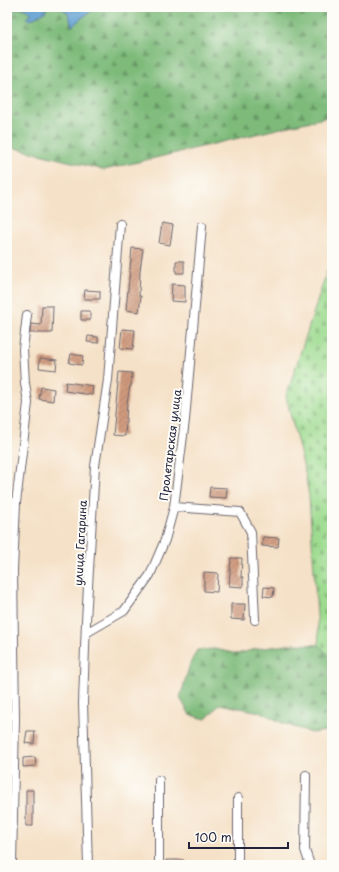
<svg xmlns="http://www.w3.org/2000/svg" width="339" height="872" font-family="'Playpen Sans',sans-serif">
<style>
.forest{fill:url(#forest-firs);stroke:#506e5a}
.cemetery{fill:url(#cemetery-stones);stroke:#607e66}
.water{fill:url(#water-ripples);stroke:#416187}
.building{fill:url(#building-hatch)}
.lines{fill:none;stroke-linecap:round;stroke-linejoin:round}
.minor-casing{stroke:#6c656c;stroke-width:10}
.minor{stroke:#fff;stroke-width:8}
.labels{text-anchor:middle;dominant-baseline:central;stroke-width:4;stroke-linejoin:round;paint-order:stroke}
.street-label{font-size:11px;fill:#22223b;stroke:#fdfcf7}
</style>
<defs>
<pattern id="forest-firs" width="22" height="20" patternUnits="userSpaceOnUse"><rect width="22" height="20" fill="#7ebb7a"/><path d="M5 1l3.5 6h-7zM16 11l3.5 6h-7z" fill="#679865"/></pattern>
<pattern id="cemetery-stones" width="16" height="16" patternUnits="userSpaceOnUse"><rect width="16" height="16" fill="#9edb90"/><path d="M2 7V4a2 2 0 0 1 4 0v3zM10 15v-3a2 2 0 0 1 4 0v3z" fill="#88bc7d"/></pattern>
<pattern id="water-ripples" width="26" height="14" patternUnits="userSpaceOnUse"><rect width="26" height="14" fill="#60a0d3"/><path d="M2 4q2-2 4 0t4 0M15 11q2-2 4 0t4 0" fill="none" stroke="#4f82ac"/></pattern>
<pattern id="building-hatch" width="6" height="6" patternUnits="userSpaceOnUse"><rect width="6" height="6" fill="#cf9a7d"/><path d="M-1 1l2-2M0 6l6-6M5 7l2-2" fill="none" stroke="#a87d68"/></pattern>
</defs>
<rect width="100%" height="100%" fill="#fdfcf7"/>
<filter id="ink" filterUnits="userSpaceOnUse"><feTurbulence type="fractalNoise" baseFrequency=".025" numOctaves="2"/><feDisplacementMap in="SourceGraphic" scale="8" xChannelSelector="R" yChannelSelector="G"/><feConvolveMatrix kernelMatrix="1 2 1 2 8 2 1 2 1" color-interpolation-filters="sRGB"/></filter>
<filter id="wash" filterUnits="userSpaceOnUse"><feTurbulence type="fractalNoise" baseFrequency=".012" numOctaves="4" result="noise"/><feDisplacementMap in="SourceGraphic" scale="16" xChannelSelector="R" yChannelSelector="G"/><feGaussianBlur stdDeviation="0.9" result="paint"/><feColorMatrix in="noise" values="0 0 0 0 0 0 0 0 0 0 0 0 0 0 0 0 0 1.4 0 .05"/><feComposite in="paint" operator="in"/></filter>
<g filter="url(#wash)">
<rect width="100%" height="100%" fill="#f5e1c7"/>
<!-- forest -->
<path class="forest" d="M 47,7 C 60,7 70,8 71,23 L 77,22 L 83,17 L 97,7 L 332,7 L 332,116 L 104,170 L 7,146 L 7,15 C 14,6 24,5 32,14 L 27,18 L 30,20 L 45,12 Z
M 294,644 L 319,645 L 332,658 L 332,730 L 312,733 L 285,724 L 260,712 L 220,704 L 206,719 L 190,715 L 180,698 L 190,664 L 197,650 L 215,649 L 237,654 L 256,649 Z"/>
<!-- cemetery -->
<path class="cemetery" d="M 332,256 L 332,658 L 319,645 L 309,496 L 305,472 L 286,397 Z"/>
<!-- water -->
<path class="water" d="M 7,7 L 47,7 L 45,12 L 30,20 L 26,18 L 32,14 C 24,5 14,7 7,15 Z
M 60,7 L 97,7 L 83,17 L 72,26 L 68,13 Z"/>
<g id="blocks">
<!-- building -->
<path class="building" d="M 162,223 L 173,225 L 170,245 L 159,243 Z
M 132,248 L 143,249 L 140,270 L 139,296 L 141,296 L 139,312 L 126,310 Z
M 176,261 L 184,261 L 184,273 L 176,273 Z
M 172,284 L 185,285 L 185,302 L 171,301 Z
M 85,290 L 100,291 L 100,299 L 84,299 Z
M 42,306 L 53,306 L 52,333 L 30,333 L 31,324 L 41,325 Z
M 81,311 L 90,311 L 90,320 L 81,320 Z
M 122,329 L 135,330 L 133,349 L 120,348 Z
M 88,336 L 98,337 L 98,343 L 87,342 Z
M 71,354 L 83,356 L 82,365 L 69,363 Z
M 40,358 L 57,360 L 56,370 L 39,368 Z
M 119,372 L 132,373 L 131,386 L 130,386 L 127,403 L 125,436 L 113,435 Z
M 66,382 L 93,386 L 92,395 L 65,391 Z
M 41,387 L 54,389 L 53,401 L 39,399 Z
M 210,487 L 227,488 L 226,498 L 209,497 Z
M 263,537 L 279,538 L 278,547 L 262,546 Z
M 231,558 L 242,558 L 241,577 L 243,577 L 243,587 L 229,586 Z
M 204,572 L 218,573 L 217,592 L 204,591 Z
M 264,587 L 274,588 L 273,597 L 263,596 Z
M 231,604 L 245,604 L 244,620 L 231,619 Z
M 27,731 L 35,731 L 34,744 L 25,743 Z
M 35,757 L 36,766 L 23,767 L 23,758 Z
M 26,790 L 33,790 L 33,826 L 26,826 Z
M 166,860 L 184,860 L 184,865 L 166,865 Z"/>
</g>
</g>
<g filter="url(#ink)">
<use href="#blocks" fill-opacity="0" stroke="#6c656c" stroke-width="1"/>
<g class="lines">
<defs>
<path id="minor" d="M 174,507 L 240,512 L 251,532 L 255,620
M 86,633 L 124,611 L 150,575 L 165,540 L 174,507 L 185,420 L 202,226
M 306,775 L 305,850 L 310,865
M 159,780 L 159,865
M 238,798 L 238,865
M 12,865 L 15,719 L 13,570 L 16,503 L 28,403 L 25,383 L 23,349 L 27,315
M 88,865 L 83,702 L 86,621 L 95,466 L 108,380 L 120,224"/>
</defs>
<!-- minor casing -->
<use href="#minor" class="minor-casing"/>
<!-- minor -->
<use href="#minor" class="minor"/>
</g>
</g>
<g class="labels">
<!-- street labels -->
<g class="street-label">
<text transform="translate(170 445) rotate(-83)">Пролетарская улица</text>
<text transform="translate(80 543) rotate(-87)">улица Гагарина</text>
</g>
</g>
<!-- margin -->
<rect width="339" height="872" fill="none" stroke="#fdfcf7" stroke-width="24"/>
<!-- scale -->
<path d="M189 842v6h99v-6" fill="none" stroke="#22223b" stroke-width="2"/>
<text x="195" y="842" font-size="12" fill="#22223b" stroke="#fdfcf7" stroke-width="3" paint-order="stroke">100 m</text>
</svg>
